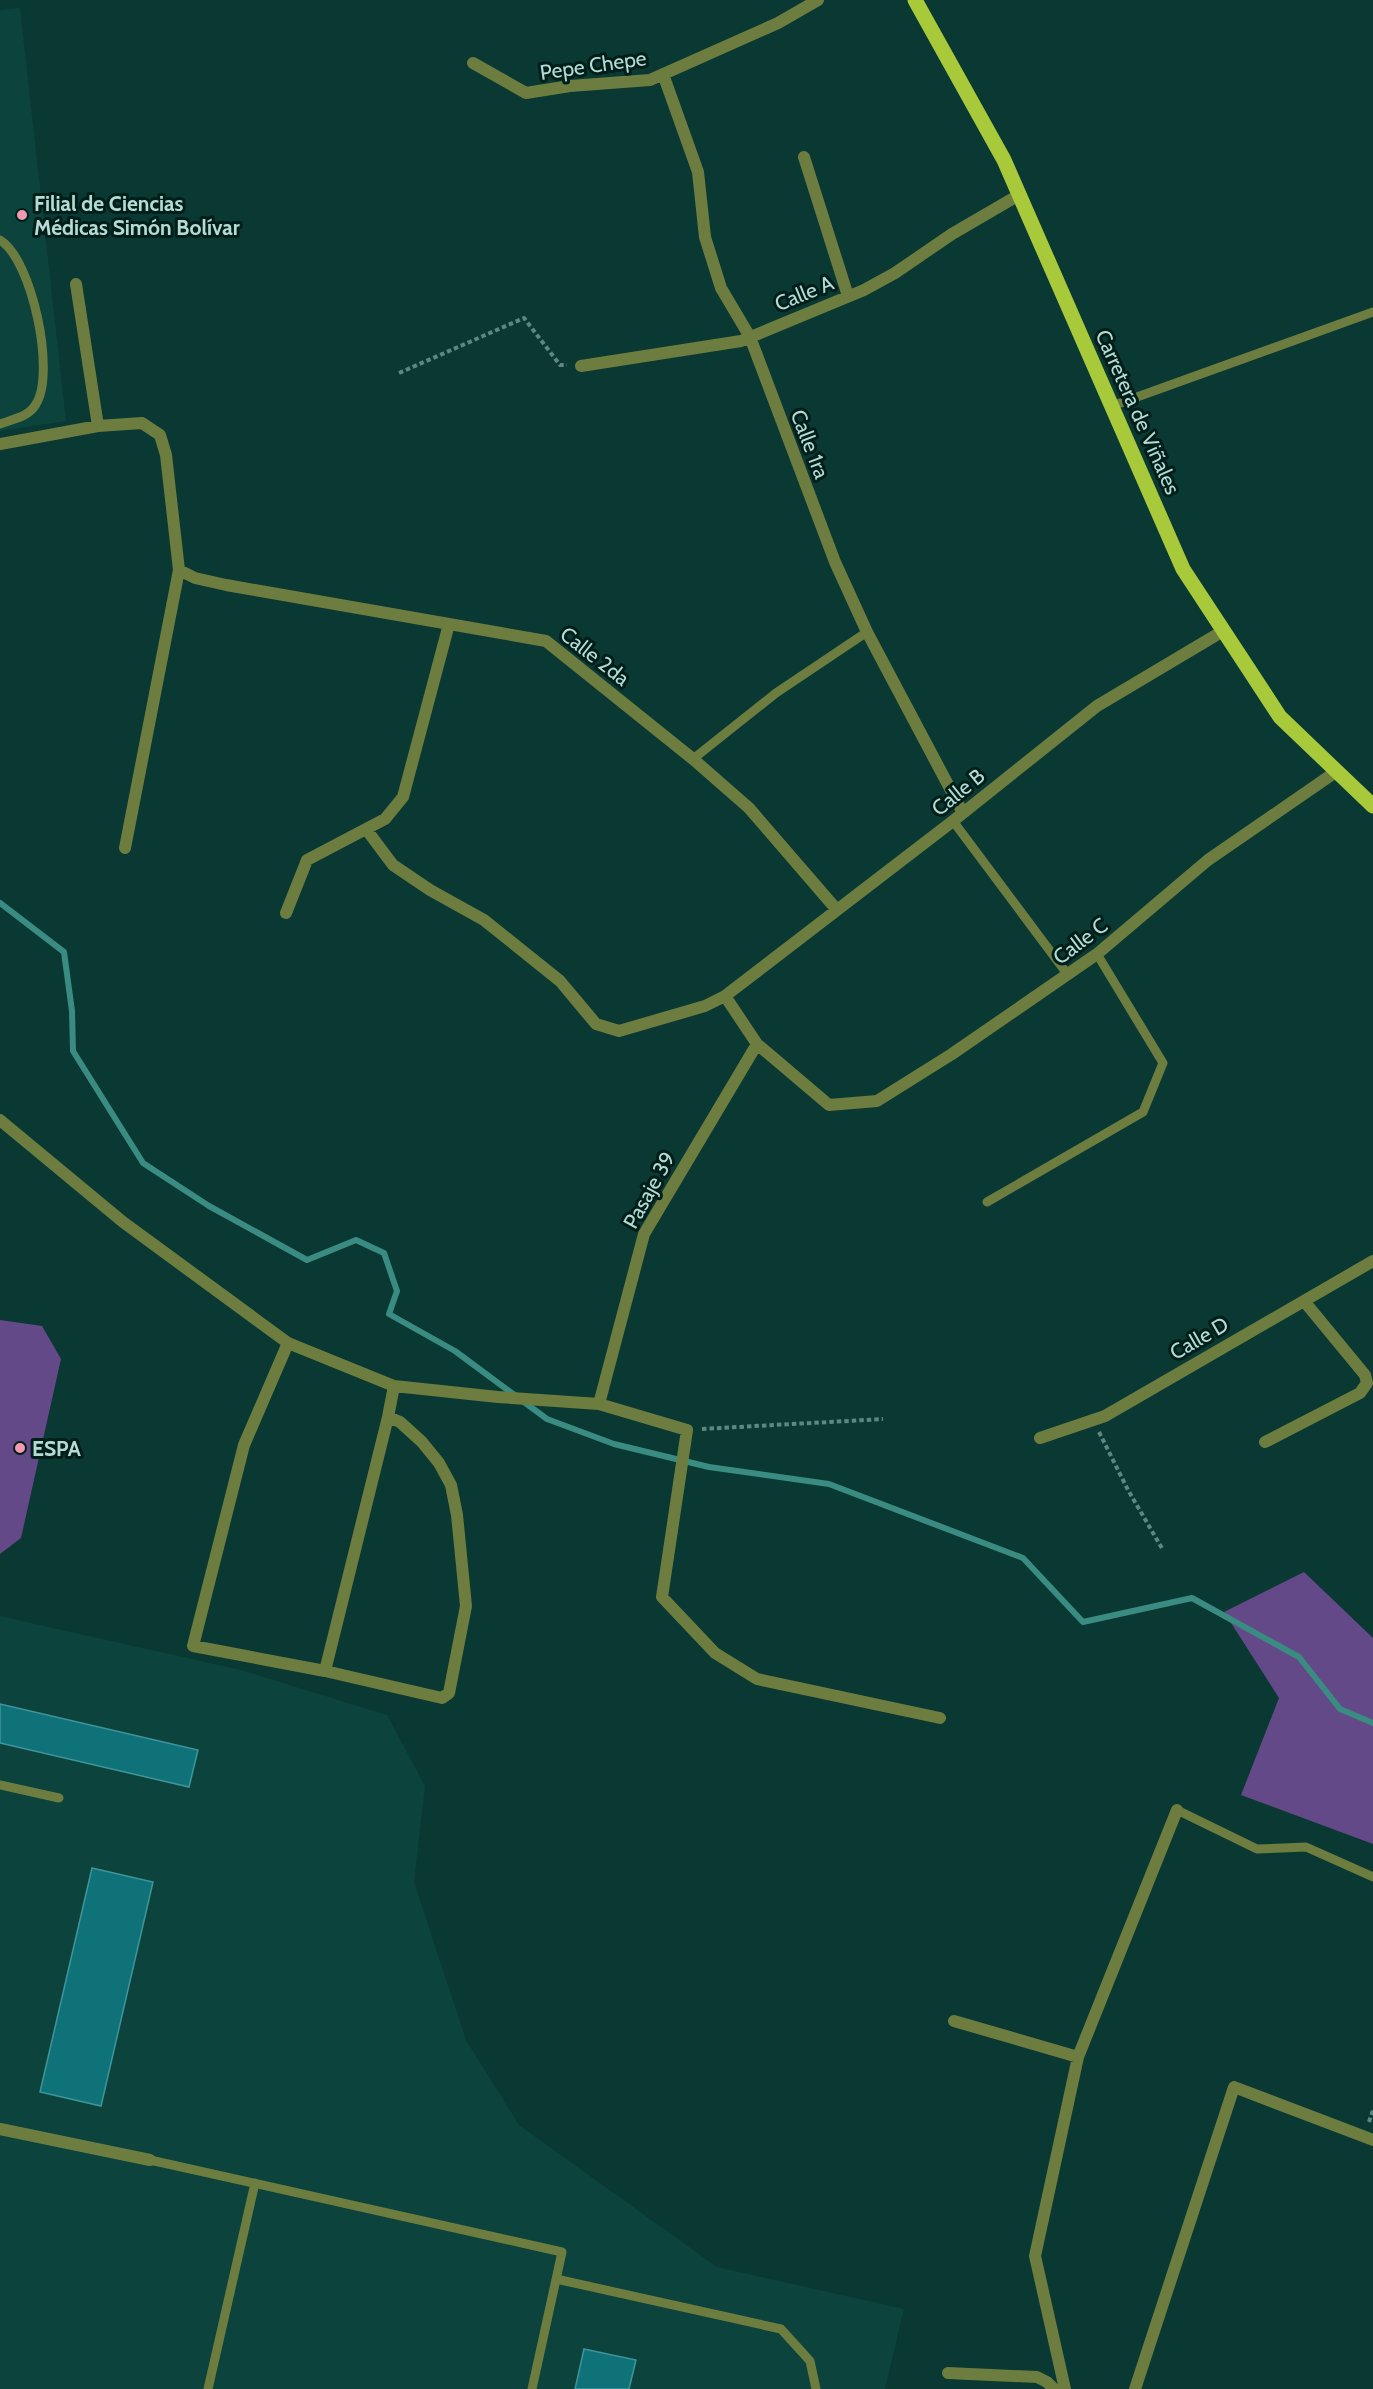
<svg xmlns="http://www.w3.org/2000/svg" width="1373" height="2389" font-family="Cabin,sans-serif">
<style>
.built{fill:#0c433c}
.green{fill:#634987}
.lines{fill:none;stroke-linecap:round;stroke-linejoin:round}
.stream{stroke:#3a8b81;stroke-width:6}
.building{fill:#0f7278;stroke:#3f959b;stroke-width:1.5}
.path{stroke:#5d8780;stroke-width:4;stroke-dasharray:4.5 3;stroke-linecap:butt}
.service{stroke:#6c7d3f;stroke-width:9}
.minor{stroke:#6c7d3f;stroke-width:12}
.primary{stroke:#a7c93a;stroke-width:15}
.poi-dot{fill:#f19ab2;stroke:#001e1a;stroke-width:2}
.labels{text-anchor:middle;dominant-baseline:central;stroke-width:6;stroke-linejoin:round;paint-order:stroke}
.street-label{font-size:21px;fill:#b5dbd3;stroke:#001e1a}
.poi-label{font-size:21px;font-weight:bold;fill:#b5dbd3;stroke:#001e1a;text-anchor:start}
</style>
<rect width="100%" height="100%" fill="#0a3832"/>
<!-- built -->
<path class="built" d="M 20,8 L 66,421 L 0,431 L 0,10 Z
M 0,1616 L 241,1670 L 387,1715 L 425,1786 L 414,1882 L 466,2040 L 519,2125 L 717,2267 L 904,2309 L 885,2389 L 0,2389 Z"/>
<!-- green -->
<path class="green" d="M 0,1320 L 42,1326 L 61,1359 L 21,1538 L 0,1554 Z
M 1304,1572 L 1373,1638 L 1373,1844 L 1241,1795 L 1279,1698 L 1224,1612 Z"/>
<g class="lines">
<!-- stream -->
<path class="stream" d="M 0,903 L 64,952 L 72,1011 L 73,1051 L 143,1163 L 209,1206 L 307,1260 L 356,1240 L 384,1253 L 397,1291 L 389,1314 L 455,1351 L 547,1419 L 614,1444 L 709,1467 L 829,1484 L 1023,1558 L 1083,1622 L 1192,1598 L 1299,1657 L 1340,1709 L 1373,1723"/>
</g>
<!-- building -->
<path class="building" d="M 0,1704 L 198,1750 L 189,1787 L 0,1743 Z
M 92,1868 L 153,1882 L 101,2106 L 40,2092 Z
M 584,2349 L 636,2360 L 629,2389 L 575,2389 Z"/>
<g class="lines">
<!-- path -->
<path class="path" d="M 399,373 L 524,318 L 560,365 L 567,365
M 702,1429 L 883,1419
M 1099,1432 L 1128,1490 L 1163,1550
M 1369,2122 L 1373,2110"/>
<!-- service -->
<path class="service" d="M 0,240 C 32,259 56,373 36,404 C 29,417 13,419 0,424
M 1112,406 L 1373,312
M 693,759 L 776,693 L 867,632
M 953,821 L 1068,975
M 987,1202 L 1143,1112 L 1163,1063 L 1097,954
M 0,1785 L 59,1798
M 1177,1810 L 1257,1849 L 1306,1847 L 1373,1877
M 150,2160 L 562,2252 L 532,2389
M 556,2279 L 781,2329 L 810,2361 L 816,2389
M 208,2389 L 255,2183"/>
<!-- minor -->
<path class="minor" d="M 473,63 L 526,93 L 570,86 L 650,80 L 778,23 L 818,0
M 663,74 L 698,172 L 705,237 L 721,288 L 750,337 L 835,562 L 867,632 L 963,813
M 804,157 L 848,296
M 76,284 L 98,426
M 581,366 L 741,341 L 864,290 L 895,273 L 952,234 L 1019,195
M 0,444 L 98,426 L 142,423 L 160,435 L 166,455 L 179,570 L 125,848
M 179,570 L 195,578 L 226,585 L 546,641 L 693,759 L 749,808 L 837,910
M 366,829 L 393,865 L 430,890 L 484,920 L 560,981 L 596,1024 L 619,1031 L 705,1006 L 725,996 L 953,821 L 1097,706 L 1223,631
M 286,913 L 307,860 L 385,819 L 403,797 L 449,624
M 725,996 L 757,1044 L 829,1105 L 877,1101 L 952,1054 L 1097,954 L 1208,860 L 1337,771
M 0,1120 L 123,1222 L 288,1343 L 394,1386 L 388,1417 L 325,1671
M 288,1343 L 244,1445 L 193,1646 L 325,1671 L 442,1698 L 449,1693 L 466,1606 L 457,1515 L 451,1485 L 439,1463 L 422,1442 L 400,1422 L 388,1417
M 394,1386 L 498,1397 L 599,1404 L 687,1430 L 662,1597 L 715,1653 L 757,1679 L 940,1718
M 599,1404 L 644,1234 L 757,1044
M 1040,1438 L 1105,1416 L 1373,1261
M 1265,1442 L 1360,1393 L 1367,1383 L 1365,1375 L 1304,1301
M 954,2021 L 1078,2057
M 0,2129 L 150,2160
M 948,2373 L 1037,2377 L 1047,2382 L 1054,2389
M 1065,2389 L 1035,2256 L 1078,2057 L 1177,1810
M 1135,2389 L 1234,2087 L 1373,2140"/>
<!-- primary -->
<path class="primary" d="M 915,0 L 1004,160 L 1183,569 L 1280,717 L 1373,806"/>
</g>
<!-- markers -->
<g class="poi-dot">
<circle cx="22" cy="215" r="6"/>
<circle cx="20" cy="1448" r="6"/>
</g>
<g class="labels">
<!-- street labels -->
<g class="street-label">
<text transform="translate(593 65) rotate(-8)">Pepe Chepe</text>
<text transform="translate(804 293) rotate(-22)">Calle A</text>
<text transform="translate(1138 412) rotate(66)">Carretera de Viñales</text>
<text transform="translate(810 444) rotate(69)">Calle 1ra</text>
<text transform="translate(595 656) rotate(38)">Calle 2da</text>
<text transform="translate(958 792) rotate(-39)">Calle B</text>
<text transform="translate(1080 941) rotate(-37)">Calle C</text>
<text transform="translate(649 1190) rotate(-61)">Pasaje 39</text>
<text transform="translate(1199 1338) rotate(-30)">Calle D</text>
</g>
<!-- poi labels -->
<g class="poi-label">
<text x="34" y="203">Filial de Ciencias<tspan x="34" dy="24">Médicas Simón Bolívar</tspan></text>
<text x="32" y="1448">ESPA</text>
</g>
</g>
</svg>
